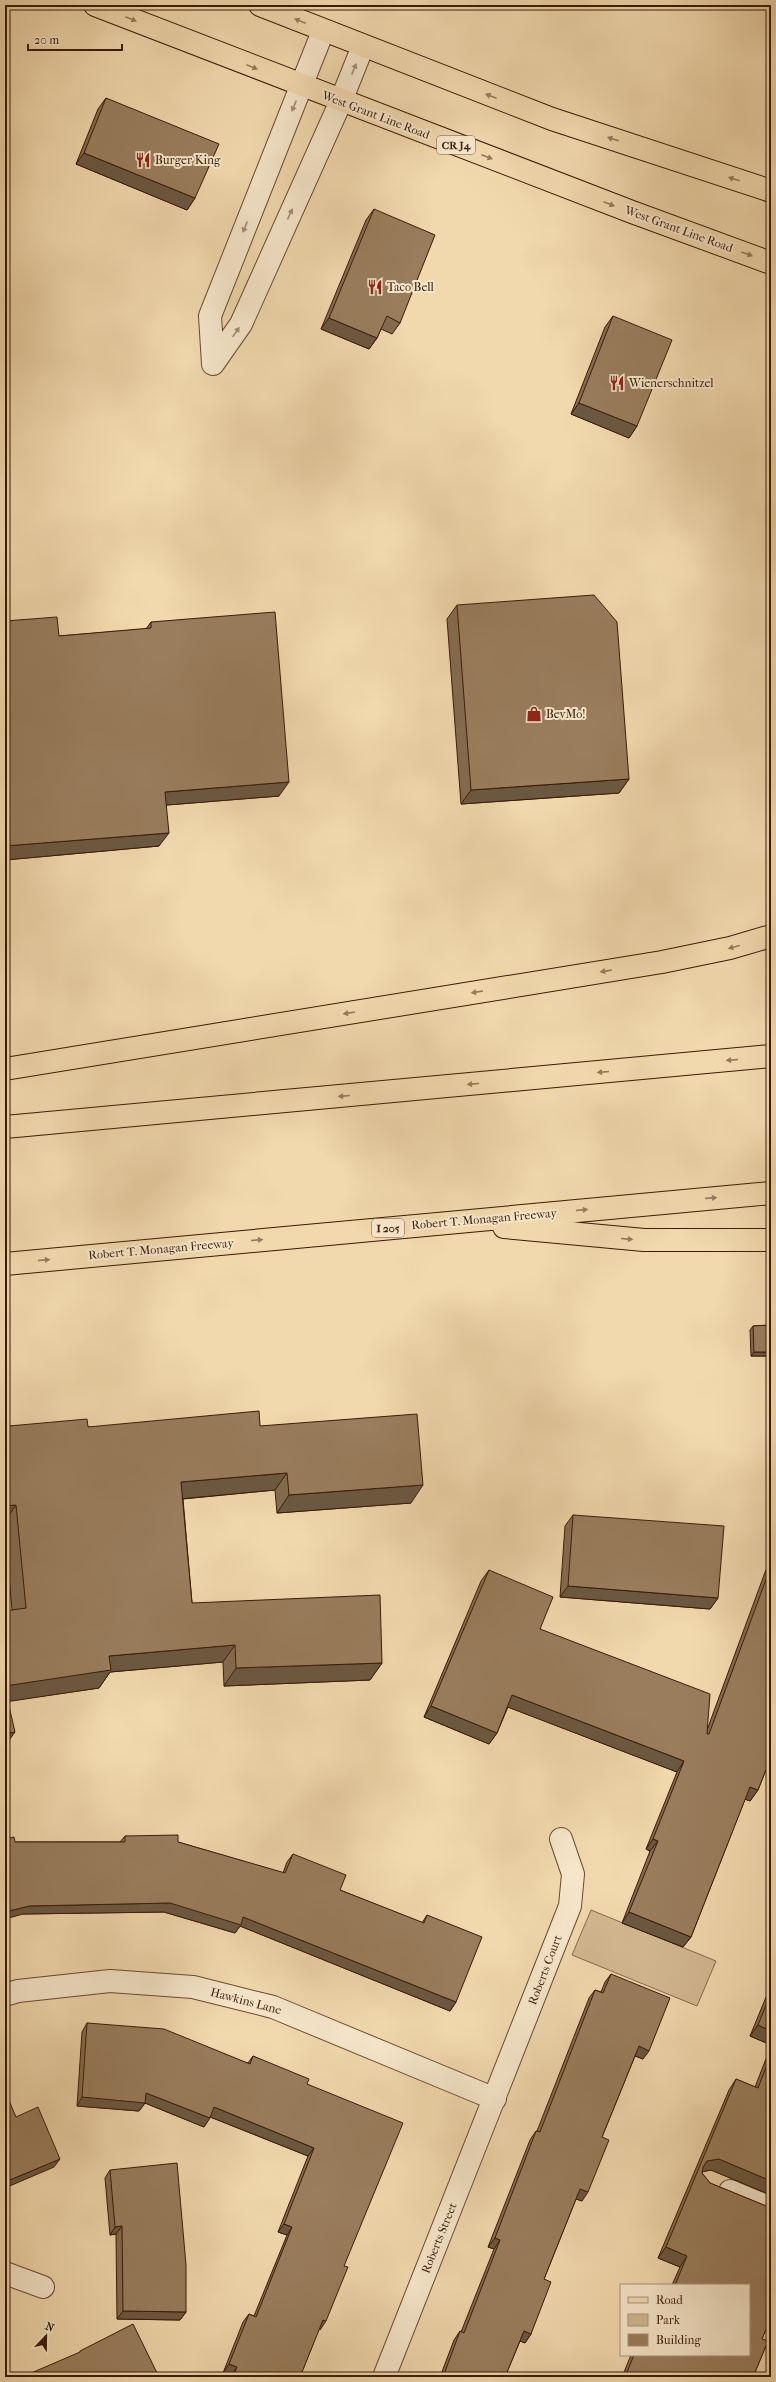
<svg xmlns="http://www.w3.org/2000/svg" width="776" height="2382" font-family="'IM FELL French Canon',serif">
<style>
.green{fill:#d2b891;stroke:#86694c}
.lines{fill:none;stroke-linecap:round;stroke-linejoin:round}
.minor-casing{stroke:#684a30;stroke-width:24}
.major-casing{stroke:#3a1a06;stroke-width:24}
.highway-casing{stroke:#3a1a06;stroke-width:24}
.minor{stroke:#f6e6ca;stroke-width:22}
.major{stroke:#f1d8ad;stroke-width:22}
.highway{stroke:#f1d8ad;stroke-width:22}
.wall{fill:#846c50;stroke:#3a1a06}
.shaded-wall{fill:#6b5841;stroke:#3a1a06}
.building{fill:#997d5d;stroke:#3a1a06}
.oneway{fill:#96795a}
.oneway2{fill:#a18a72}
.labels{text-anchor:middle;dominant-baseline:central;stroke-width:4;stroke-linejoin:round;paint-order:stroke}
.shield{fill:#f6e6ca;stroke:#725741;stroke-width:1}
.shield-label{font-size:11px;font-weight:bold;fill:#3a1a06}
.street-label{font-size:12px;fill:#3a1a06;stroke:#f6e6ca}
.poi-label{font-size:12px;fill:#3a1a06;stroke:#f6e6ca;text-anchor:start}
</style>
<rect width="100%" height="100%" fill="#f1d8ad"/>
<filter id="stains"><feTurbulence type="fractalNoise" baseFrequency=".005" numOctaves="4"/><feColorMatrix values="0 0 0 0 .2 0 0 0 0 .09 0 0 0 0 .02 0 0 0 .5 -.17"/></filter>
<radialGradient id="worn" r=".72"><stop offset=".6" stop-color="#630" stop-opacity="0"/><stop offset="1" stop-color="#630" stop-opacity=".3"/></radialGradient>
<!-- green -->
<path class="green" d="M 591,1910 L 716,1961 L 697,2006 L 572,1955 Z"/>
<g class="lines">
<defs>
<path id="minor" d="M 213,364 L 210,316 L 323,31
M 213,364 L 241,324 L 341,101 L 363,46
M 5,1995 L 18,1991 L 110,1981 L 193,1987 L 273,2007 L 495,2099
M 730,2191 L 771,2208
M 5,2273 L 43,2287
M 384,2377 L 570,1906 L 573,1874 L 561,1839"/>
<path id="major" d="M 95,5 L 632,212 L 771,263
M 260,5 L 552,119 L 771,191"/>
<path id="highway" d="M 5,1069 L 662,962 L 730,948 L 771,936
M 5,1127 L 771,1056
M 504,1227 L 644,1240 L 771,1240
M 5,1264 L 771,1193"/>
</defs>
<!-- minor casing -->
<use href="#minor" class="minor-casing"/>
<!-- major casing -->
<use href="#major" class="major-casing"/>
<!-- highway casing -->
<use href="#highway" class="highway-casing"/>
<!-- minor -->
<use href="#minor" class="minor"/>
<!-- major -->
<use href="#major" class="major"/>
<!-- highway -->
<use href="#highway" class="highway"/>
</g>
<!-- wall -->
<path class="wall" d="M 106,98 L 195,198 L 187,210 L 76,164 L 98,109 Z
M 374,209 L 400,323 L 392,334 L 381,329 L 377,338 L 369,349 L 321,329 L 366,220 Z
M 613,316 L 637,426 L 629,438 L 571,414 L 605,327 Z
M 457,605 L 629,779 L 619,793 L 461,804 L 447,619 Z
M 5,621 L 59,636 L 146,629 L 151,622 L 279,796 L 166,805 L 159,846 L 5,860 Z
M 771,1325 L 771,1356 L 751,1356 L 750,1330 L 753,1326 Z
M 9,1426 L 88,1427 L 260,1426 L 411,1503 L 277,1513 L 275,1490 L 183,1499 L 192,1603 L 382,1663 L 370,1680 L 224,1686 L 223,1662 L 110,1672 L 99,1688 L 8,1701 L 12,1610 L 5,1533 L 5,1429 L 7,1428 Z
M 573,1515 L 718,1598 L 710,1609 L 560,1597 L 565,1526 Z
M 771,1556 L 771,1757 L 758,1790 L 750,1801 L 745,1799 L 691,1937 L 683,1947 L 622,1923 L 650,1851 L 646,1849 L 677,1772 L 508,1707 L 497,1733 L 489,1744 L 424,1717 L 481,1581 L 489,1570 L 540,1629 L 707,1730 Z
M 125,1836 L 178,1842 L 283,1873 L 287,1862 L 293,1854 L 340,1890 L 422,1923 L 427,1915 L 456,2002 L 450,2011 L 240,1926 L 235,1933 L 164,1912 L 23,1914 L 15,1842 L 120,1842 Z
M 611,1974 L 643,2059 L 635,2056 L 602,2137 L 582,2201 L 576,2199 L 544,2279 L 531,2334 L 525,2343 L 520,2341 L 505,2377 L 440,2377 L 454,2340 L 460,2331 L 461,2332 L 494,2249 L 488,2247 L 530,2140 L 536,2131 L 537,2131 L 589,1998 L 595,1990 L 601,1992 L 605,1982 Z
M 771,1985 L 771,2045 L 750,2036 Z
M 87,2023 L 248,2063 L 253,2056 L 307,2084 L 344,2266 L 320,2330 L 319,2329 L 300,2377 L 230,2377 L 231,2376 L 223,2373 L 243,2322 L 249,2314 L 254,2316 L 287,2235 L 278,2232 L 308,2156 L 210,2117 L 204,2127 L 145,2103 L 139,2111 L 77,2106 L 82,2032 Z
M 771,2046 L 771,2195 L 711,2170 L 702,2172 L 702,2173 L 710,2183 L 771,2208 L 771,2317 L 762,2339 L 768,2341 L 753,2377 L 622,2377 L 631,2355 L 749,2355 L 749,2285 L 672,2285 L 680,2267 L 658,2258 L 729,2090 L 736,2079 L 755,2087 Z
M 110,2170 L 186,2312 L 180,2320 L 117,2319 L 116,2234 L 110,2235 L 105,2178 Z"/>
<!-- shaded-wall -->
<path class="shaded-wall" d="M 84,153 L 195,198 L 187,210 L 76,164 Z
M 329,318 L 377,338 L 369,349 L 321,329 Z
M 579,403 L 637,426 L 629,438 L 571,414 Z
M 629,779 L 619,793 L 461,804 L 471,790 Z
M 289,782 L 279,796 L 155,806 L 165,792 Z
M 169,833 L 159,846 L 5,860 L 5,846 Z
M 754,1352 L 771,1352 L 771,1356 L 751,1356 Z
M 287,1473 L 275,1490 L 169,1500 L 181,1482 Z
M 423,1485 L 411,1503 L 277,1513 L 289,1495 Z
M 16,1505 L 5,1521 L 5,1506 Z
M 568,1586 L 718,1598 L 710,1609 L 560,1597 Z
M 235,1645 L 223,1662 L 110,1672 L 99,1688 L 5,1702 L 5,1686 L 109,1656 Z
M 382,1663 L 370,1680 L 224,1686 L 236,1668 Z
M 512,1695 L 684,1761 L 677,1772 L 505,1706 Z
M 431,1706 L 497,1733 L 489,1744 L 424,1717 Z
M 15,1732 L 5,1746 L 5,1734 Z
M 750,1787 L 758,1790 L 750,1801 L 742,1798 Z
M 653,1839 L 658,1841 L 650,1851 L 646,1849 Z
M 170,1903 L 243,1917 L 456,2002 L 450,2011 L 240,1926 L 235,1933 L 164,1912 L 23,1914 L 5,1919 L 5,1912 L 29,1906 Z
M 629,1912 L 691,1937 L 683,1947 L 622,1923 Z
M 758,2025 L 771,2031 L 771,2045 L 750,2036 Z
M 639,2046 L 649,2051 L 643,2059 L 633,2055 Z
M 146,2093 L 210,2118 L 204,2127 L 145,2103 L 139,2111 L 77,2106 L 82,2097 Z
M 214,2107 L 314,2148 L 308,2156 L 208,2116 Z
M 60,2159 L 54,2167 L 5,2188 L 5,2182 Z
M 719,2159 L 771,2181 L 771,2195 L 711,2170 L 700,2172 L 707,2161 Z
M 580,2189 L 588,2192 L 582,2201 L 573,2198 Z
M 284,2224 L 292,2227 L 287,2235 L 278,2232 Z
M 122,2226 L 116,2234 L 110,2235 L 115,2227 Z
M 495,2238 L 500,2240 L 494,2249 L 488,2247 Z
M 666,2247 L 687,2256 L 680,2267 L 658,2258 Z
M 123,2311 L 186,2312 L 180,2320 L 117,2319 Z
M 323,2320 L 326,2321 L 320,2330 L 317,2328 Z
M 524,2331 L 531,2334 L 525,2343 L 518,2340 Z
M 229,2364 L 237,2367 L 231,2376 L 223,2373 Z"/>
<!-- building -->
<path class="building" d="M 106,98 L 219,144 L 195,198 L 84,153 Z
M 374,209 L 435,235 L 400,323 L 387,316 L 377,338 L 329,318 Z
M 613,316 L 672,340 L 637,426 L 579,403 Z
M 594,595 L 617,622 L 629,779 L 471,790 L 457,605 Z
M 275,612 L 289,782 L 165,792 L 169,833 L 5,846 L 5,621 L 57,617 L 59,636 L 151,628 L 151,622 Z
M 771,1325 L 771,1352 L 754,1352 L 753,1326 Z
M 259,1411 L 260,1426 L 417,1414 L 423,1485 L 289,1495 L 287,1473 L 181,1482 L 192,1603 L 380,1595 L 382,1663 L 236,1668 L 235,1645 L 109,1656 L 111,1670 L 5,1686 L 5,1611 L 26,1608 L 16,1505 L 5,1506 L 5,1429 L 9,1428 L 9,1426 L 87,1419 L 88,1427 Z
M 573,1515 L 724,1526 L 718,1598 L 568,1586 Z
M 771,1566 L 771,1757 L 758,1790 L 750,1787 L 691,1937 L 629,1912 L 658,1841 L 653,1839 L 684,1761 L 512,1695 L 497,1733 L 431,1706 L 489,1570 L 553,1597 L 540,1629 L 710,1694 L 707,1734 L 709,1734 Z
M 5,1689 L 15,1732 L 5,1734 Z
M 178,1835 L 178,1842 L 285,1873 L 293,1854 L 346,1875 L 340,1890 L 424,1923 L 427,1915 L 482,1937 L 456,2002 L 243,1917 L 241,1925 L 170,1903 L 29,1906 L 5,1912 L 5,1839 L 14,1837 L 15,1842 L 125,1842 L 125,1836 Z
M 611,1974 L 670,1998 L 649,2051 L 639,2046 L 602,2137 L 609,2140 L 588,2192 L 580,2189 L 544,2279 L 551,2282 L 531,2334 L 524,2331 L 505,2377 L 443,2377 L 460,2331 L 464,2333 L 500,2240 L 495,2238 L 536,2131 L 540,2132 L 595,1990 L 603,1993 Z
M 771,1993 L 771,2031 L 758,2025 Z
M 87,2023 L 164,2029 L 250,2064 L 253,2056 L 309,2079 L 307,2084 L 403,2123 L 344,2266 L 348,2267 L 326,2321 L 323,2320 L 300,2377 L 233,2377 L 237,2367 L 229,2364 L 249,2314 L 256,2317 L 292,2227 L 284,2224 L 314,2148 L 214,2107 L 210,2118 L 146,2093 L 145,2103 L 82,2097 Z
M 771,2055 L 771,2181 L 719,2159 L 707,2161 L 703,2167 L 702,2173 L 710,2183 L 771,2208 L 771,2317 L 762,2339 L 768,2341 L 753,2377 L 625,2377 L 634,2355 L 749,2355 L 749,2285 L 675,2285 L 687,2256 L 666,2247 L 736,2079 L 758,2088 Z
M 5,2091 L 16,2117 L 38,2107 L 60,2159 L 5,2182 Z
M 177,2163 L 186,2265 L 186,2312 L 123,2311 L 122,2226 L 115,2227 L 110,2170 Z
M 133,2324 L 159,2377 L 22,2377 L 80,2352 L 80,2351 Z"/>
<!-- one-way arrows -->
<defs><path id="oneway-solid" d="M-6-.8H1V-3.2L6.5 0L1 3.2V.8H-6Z"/></defs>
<g class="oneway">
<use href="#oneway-solid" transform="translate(131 19) rotate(22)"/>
<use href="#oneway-solid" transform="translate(300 21) rotate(-158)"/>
<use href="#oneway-solid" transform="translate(252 67) rotate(22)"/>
<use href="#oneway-solid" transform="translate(491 96) rotate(-159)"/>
<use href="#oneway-solid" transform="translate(613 139) rotate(-162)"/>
<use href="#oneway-solid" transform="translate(487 157) rotate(21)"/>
<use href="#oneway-solid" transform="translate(734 179) rotate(-162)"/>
<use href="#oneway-solid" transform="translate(609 204) rotate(21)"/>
<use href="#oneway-solid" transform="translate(747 254) rotate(20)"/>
<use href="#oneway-solid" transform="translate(734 947) rotate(165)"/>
<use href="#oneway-solid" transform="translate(606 971) rotate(171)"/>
<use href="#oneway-solid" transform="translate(477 992) rotate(171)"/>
<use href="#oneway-solid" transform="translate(349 1013) rotate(171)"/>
<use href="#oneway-solid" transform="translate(732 1060) rotate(175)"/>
<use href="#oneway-solid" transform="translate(603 1072) rotate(175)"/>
<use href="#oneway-solid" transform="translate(473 1084) rotate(175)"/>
<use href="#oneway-solid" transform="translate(344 1096) rotate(175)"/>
<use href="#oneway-solid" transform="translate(711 1198) rotate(-5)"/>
<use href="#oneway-solid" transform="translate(582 1210) rotate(-5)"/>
<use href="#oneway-solid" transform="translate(627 1239) rotate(5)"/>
<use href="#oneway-solid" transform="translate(257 1240) rotate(-5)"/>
<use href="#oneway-solid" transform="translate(44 1260) rotate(-5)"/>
</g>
<g class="oneway2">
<use href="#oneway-solid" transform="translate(354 69) rotate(-68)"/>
<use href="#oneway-solid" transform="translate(294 106) rotate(112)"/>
<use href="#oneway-solid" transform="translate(290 214) rotate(-66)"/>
<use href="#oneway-solid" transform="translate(245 227) rotate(112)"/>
<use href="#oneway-solid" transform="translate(236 332) rotate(-55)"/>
</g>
<!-- icons -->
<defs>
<symbol id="restaurant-bare" viewBox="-9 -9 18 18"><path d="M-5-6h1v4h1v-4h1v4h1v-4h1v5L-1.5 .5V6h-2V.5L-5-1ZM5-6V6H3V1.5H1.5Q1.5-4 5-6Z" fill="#8f2418" stroke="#f6e6ca" stroke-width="2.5" paint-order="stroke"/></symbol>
<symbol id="shop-bare" viewBox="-9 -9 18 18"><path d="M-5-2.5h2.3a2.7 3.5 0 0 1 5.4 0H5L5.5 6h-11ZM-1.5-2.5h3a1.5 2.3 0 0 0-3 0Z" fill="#8f2418" stroke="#f6e6ca" stroke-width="2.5" paint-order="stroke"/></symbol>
</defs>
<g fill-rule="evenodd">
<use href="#restaurant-bare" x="132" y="149" width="22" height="22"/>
<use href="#restaurant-bare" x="364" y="276" width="22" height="22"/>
<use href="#restaurant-bare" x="606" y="372" width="22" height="22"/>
<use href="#shop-bare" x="523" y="703" width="22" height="22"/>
</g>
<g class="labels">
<!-- shield labels -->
<g class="shield">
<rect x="437" y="136" width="38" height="18" rx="3"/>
<rect x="372" y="1219" width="32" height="18" rx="3"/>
</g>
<g class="shield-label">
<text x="456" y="145">CR J4</text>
<text x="388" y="1228">I 205</text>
</g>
<!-- street labels -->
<g class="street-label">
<text transform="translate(376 115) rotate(21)">West Grant Line Road</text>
<text transform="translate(679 229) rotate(20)">West Grant Line Road</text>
<text transform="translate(484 1219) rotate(-5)">Robert T. Monagan Freeway</text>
<text transform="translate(161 1249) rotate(-5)">Robert T. Monagan Freeway</text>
<text transform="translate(545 1970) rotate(-69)">Roberts Court</text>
<text transform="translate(246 2001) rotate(15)">Hawkins Lane</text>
<text transform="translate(439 2238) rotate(-68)">Roberts Street</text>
</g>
<!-- poi labels -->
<g class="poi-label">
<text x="155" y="160">Burger King</text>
<text x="387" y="287">Taco Bell</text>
<text x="629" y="383">Wienerschnitzel</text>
<text x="546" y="714">BevMo!</text>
</g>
</g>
<!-- margin -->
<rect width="776" height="2382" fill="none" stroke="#f1d8ad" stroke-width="20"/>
<rect x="6" y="6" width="764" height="2370" fill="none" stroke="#3a1a06" stroke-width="2"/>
<rect x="10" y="10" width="756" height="2362" fill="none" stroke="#3a1a06"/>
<!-- legend -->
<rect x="620" y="2284" width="130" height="72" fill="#f6e6ca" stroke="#ab947c"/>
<rect x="628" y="2297" width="20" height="6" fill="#f1d8ad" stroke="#ab947c"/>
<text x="656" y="2304" font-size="12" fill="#3a1a06">Road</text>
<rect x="628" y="2314" width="20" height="12" fill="#d2b891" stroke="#ab947c"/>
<text x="656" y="2324" font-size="12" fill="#3a1a06">Park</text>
<rect x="628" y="2334" width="20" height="12" fill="#997d5d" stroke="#ab947c"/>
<text x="656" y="2344" font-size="12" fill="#3a1a06">Building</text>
<!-- north arrow -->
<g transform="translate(46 2336) rotate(22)" stroke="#f6e6ca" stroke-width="3" paint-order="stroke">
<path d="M0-3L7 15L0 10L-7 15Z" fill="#3a1a06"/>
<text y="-6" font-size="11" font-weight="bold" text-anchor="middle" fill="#3a1a06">N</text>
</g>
<!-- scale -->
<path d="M28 44v6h94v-6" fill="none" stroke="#3a1a06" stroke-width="2"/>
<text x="34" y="44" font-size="12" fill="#3a1a06" stroke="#f6e6ca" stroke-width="3" paint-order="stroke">20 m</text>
<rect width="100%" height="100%" filter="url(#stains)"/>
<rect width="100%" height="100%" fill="url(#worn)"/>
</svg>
